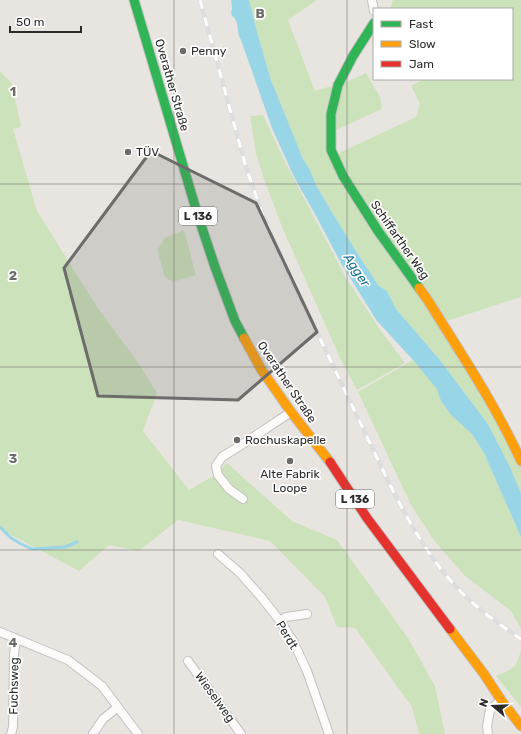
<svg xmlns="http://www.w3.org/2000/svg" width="521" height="734" font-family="Rubik,sans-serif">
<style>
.green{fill:#cce2bb}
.water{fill:#98d5e6}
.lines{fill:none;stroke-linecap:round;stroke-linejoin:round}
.stream{stroke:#98d5e6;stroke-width:3}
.street-casing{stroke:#c2c1c1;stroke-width:10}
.fast-casing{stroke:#c2c1c1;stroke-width:11}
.slow-casing{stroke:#c2c1c1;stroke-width:11}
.jam-casing{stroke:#c2c1c1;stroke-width:11}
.street{stroke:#fcfbfa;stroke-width:8}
.fast{stroke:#30b455;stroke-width:9}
.slow{stroke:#ff9f0a;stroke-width:9}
.jam{stroke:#e5322d;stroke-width:9}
.rail-casing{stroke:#deddde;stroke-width:4.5}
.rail{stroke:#fff;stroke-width:3;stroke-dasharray:9;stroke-linecap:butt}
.marked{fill:#6d6c6a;fill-opacity:0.2;stroke:#6d6c6a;stroke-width:3;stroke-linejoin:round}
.grid{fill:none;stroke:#6d6c6a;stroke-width:1;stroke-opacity:0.55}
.poi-dot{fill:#6d6c6a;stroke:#fff;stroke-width:1.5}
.labels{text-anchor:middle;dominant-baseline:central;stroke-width:3.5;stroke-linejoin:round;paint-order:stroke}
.shield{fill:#fff;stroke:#6b6b6b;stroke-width:1}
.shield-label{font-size:11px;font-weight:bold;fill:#2b2b2b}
.poi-label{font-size:12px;fill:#2b2b2b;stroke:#fff;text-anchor:start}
.street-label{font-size:12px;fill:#2b2b2b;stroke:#fff}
.water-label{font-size:13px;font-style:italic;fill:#146d96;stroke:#fff}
.grid-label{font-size:13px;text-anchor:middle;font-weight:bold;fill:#6d6c6a;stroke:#fff;stroke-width:3.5;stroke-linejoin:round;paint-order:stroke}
</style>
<rect width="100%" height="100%" fill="#e8e5e0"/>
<!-- green -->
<path class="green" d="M 249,0 L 317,0 L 288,20 L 315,91 L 335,85 L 329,151 L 426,301 L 481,389 L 521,466 L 521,493 L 510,467 L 488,424 L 439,359 L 396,309 L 387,291 L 379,286 L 361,259 L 333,214 L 316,185 L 309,168 L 303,159 L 301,153 L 295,142 L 271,80 L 259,39 Z
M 393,0 L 521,0 L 521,297 L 447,321 L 345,174 L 337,154 L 416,117 L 420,104 L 411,86 L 424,79 L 512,79 L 512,9 L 390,9 Z
M 0,71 L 12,84 L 21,127 L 13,129 L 37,211 L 97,307 L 139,364 L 157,393 L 143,431 L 189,490 L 215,475 L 227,463 L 292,521 L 337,540 L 408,638 L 435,686 L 445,734 L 419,734 L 412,707 L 355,628 L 337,627 L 325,597 L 270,541 L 178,520 L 139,551 L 109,545 L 79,571 L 0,529 Z
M 366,73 L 380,97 L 382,109 L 334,131 L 337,110 L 342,84 Z
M 263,115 L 285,162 L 346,278 L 381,331 L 405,363 L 357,390 L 340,358 L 282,227 L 263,176 L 256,153 L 250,116 Z
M 184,230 L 196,275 L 173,282 L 165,277 L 157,250 L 165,238 Z
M 413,360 L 438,389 L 441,401 L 451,415 L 472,434 L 484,453 L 521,537 L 521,629 L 511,611 L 464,575 L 433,539 L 411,505 L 358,392 Z
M 521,650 L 521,707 L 496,676 C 512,669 516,669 521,650 Z"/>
<!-- water -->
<path class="water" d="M 231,0 L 249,0 L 259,39 L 271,80 L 303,159 L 309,168 L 316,185 L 333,214 L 361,259 L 379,286 L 387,291 L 396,309 L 439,359 L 488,424 L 510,467 L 521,493 L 521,537 L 484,453 L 472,434 L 451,415 L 441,401 L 437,389 L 413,360 L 377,321 L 342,265 L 315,214 L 294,177 L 272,128 L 241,40 C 236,32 240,21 232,16 L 231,13 L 232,8 Z"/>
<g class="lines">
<!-- stream -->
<path class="stream" d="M 0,527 L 11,538 L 21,544 L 32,549 L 65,547 L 77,542"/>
<defs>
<path id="street" d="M 372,0 L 374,11
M 243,499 L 229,489 L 218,475 L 216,466 L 222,457 L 249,440 L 291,412
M 218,554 L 240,573 L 262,598 L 280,621 L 293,641 L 307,671 L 329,734
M 280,621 L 286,617 L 307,614
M 0,632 L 68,660 L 102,686 L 138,734
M 188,661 L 241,734
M 11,734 L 13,727 L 14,654 L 16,639
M 93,734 L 103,719 L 118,707
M 488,734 L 487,726 L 490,710 L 501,700"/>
<path id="fast" d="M 134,0 L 198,216 L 215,267 L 235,321 L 244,338
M 374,23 L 353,56 L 338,85 L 331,114 L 331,150 L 343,176 L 378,231 L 419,288"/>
<path id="slow" d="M 419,288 L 427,299 C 460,352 495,404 521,461
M 244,338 L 261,369 L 291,412 L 330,462
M 450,629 L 484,674 L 501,700 L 521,726"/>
<path id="jam" d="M 330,462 L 367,518 L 450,629"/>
</defs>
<!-- street casing -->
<use href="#street" class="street-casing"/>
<!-- fast casing -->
<use href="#fast" class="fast-casing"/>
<!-- slow casing -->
<use href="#slow" class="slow-casing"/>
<!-- jam casing -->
<use href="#jam" class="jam-casing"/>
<!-- street -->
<use href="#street" class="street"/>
<!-- fast -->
<use href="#fast" class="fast"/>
<!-- slow -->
<use href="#slow" class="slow"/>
<!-- jam -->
<use href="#jam" class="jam"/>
<defs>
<path id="rail" d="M 200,0 L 245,164 L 262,213 L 283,261 L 390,485 C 410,524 430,560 461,592 C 479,610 500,625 521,639"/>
</defs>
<!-- rail casing -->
<use href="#rail" class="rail-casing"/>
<!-- rail -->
<use href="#rail" class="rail"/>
</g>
<!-- marked area -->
<path class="marked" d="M 151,151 L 256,203 L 317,332 L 238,400 L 98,396 L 64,268 Z"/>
<!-- grid -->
<path class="grid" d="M 174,0 L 174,734M 347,0 L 347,734M 0,184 L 521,184M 0,367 L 521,367M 0,550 L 521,550"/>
<!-- markers -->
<g class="poi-dot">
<circle cx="183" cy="51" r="4"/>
<circle cx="128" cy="152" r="4"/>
<circle cx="237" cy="440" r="4"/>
<circle cx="290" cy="461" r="4"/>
</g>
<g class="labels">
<!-- shield labels -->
<g class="shield">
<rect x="179" y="207" width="38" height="18" rx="3"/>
<rect x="336" y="490" width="38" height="18" rx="3"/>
</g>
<g class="shield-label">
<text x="198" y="216">L 136</text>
<text x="355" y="499">L 136</text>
</g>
<!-- poi labels -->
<g class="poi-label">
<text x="191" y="51">Penny</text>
<text x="136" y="152">TÜV</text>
<text x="245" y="440">Rochuskapelle</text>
<text x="290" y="474" text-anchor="middle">Alte Fabrik<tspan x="290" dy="14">Loope</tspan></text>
</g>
<!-- street labels -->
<g class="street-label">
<text transform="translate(172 85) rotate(74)">Overather Straße</text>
<text transform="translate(400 240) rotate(55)">Schiffarther Weg</text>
<text transform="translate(287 382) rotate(56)">Overather Straße</text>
<text transform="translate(287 635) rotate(59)">Perdt</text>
<text transform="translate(14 686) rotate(-89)">Fuchsweg</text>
<text transform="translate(215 697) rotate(54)">Wieselweg</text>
</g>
<!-- water labels -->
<g class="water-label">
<text transform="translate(357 270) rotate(57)">Agger</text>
</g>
</g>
<g class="grid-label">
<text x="260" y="18">B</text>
<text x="13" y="96">1</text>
<text x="13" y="280">2</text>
<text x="13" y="463">3</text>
<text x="13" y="647">4</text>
</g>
<!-- legend -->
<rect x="373" y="8" width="140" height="72" fill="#ffffff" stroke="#aaaaaa"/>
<rect x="381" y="21" width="20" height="6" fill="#30b455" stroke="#aaaaaa"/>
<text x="409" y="28" font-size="12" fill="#2b2b2b">Fast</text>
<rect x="381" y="41" width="20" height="6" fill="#ff9f0a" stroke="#aaaaaa"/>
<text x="409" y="48" font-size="12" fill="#2b2b2b">Slow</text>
<rect x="381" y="61" width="20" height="6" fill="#e5322d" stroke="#aaaaaa"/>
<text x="409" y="68" font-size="12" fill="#2b2b2b">Jam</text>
<!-- north arrow -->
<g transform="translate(493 706) rotate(289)" stroke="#ffffff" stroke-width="3" paint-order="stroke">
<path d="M0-3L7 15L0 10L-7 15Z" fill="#2b2b2b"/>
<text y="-6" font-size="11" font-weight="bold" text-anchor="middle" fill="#2b2b2b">N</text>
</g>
<!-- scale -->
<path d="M10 26v6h71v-6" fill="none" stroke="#2b2b2b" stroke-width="2"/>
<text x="16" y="26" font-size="12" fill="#2b2b2b" stroke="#ffffff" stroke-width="3" paint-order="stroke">50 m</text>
</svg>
